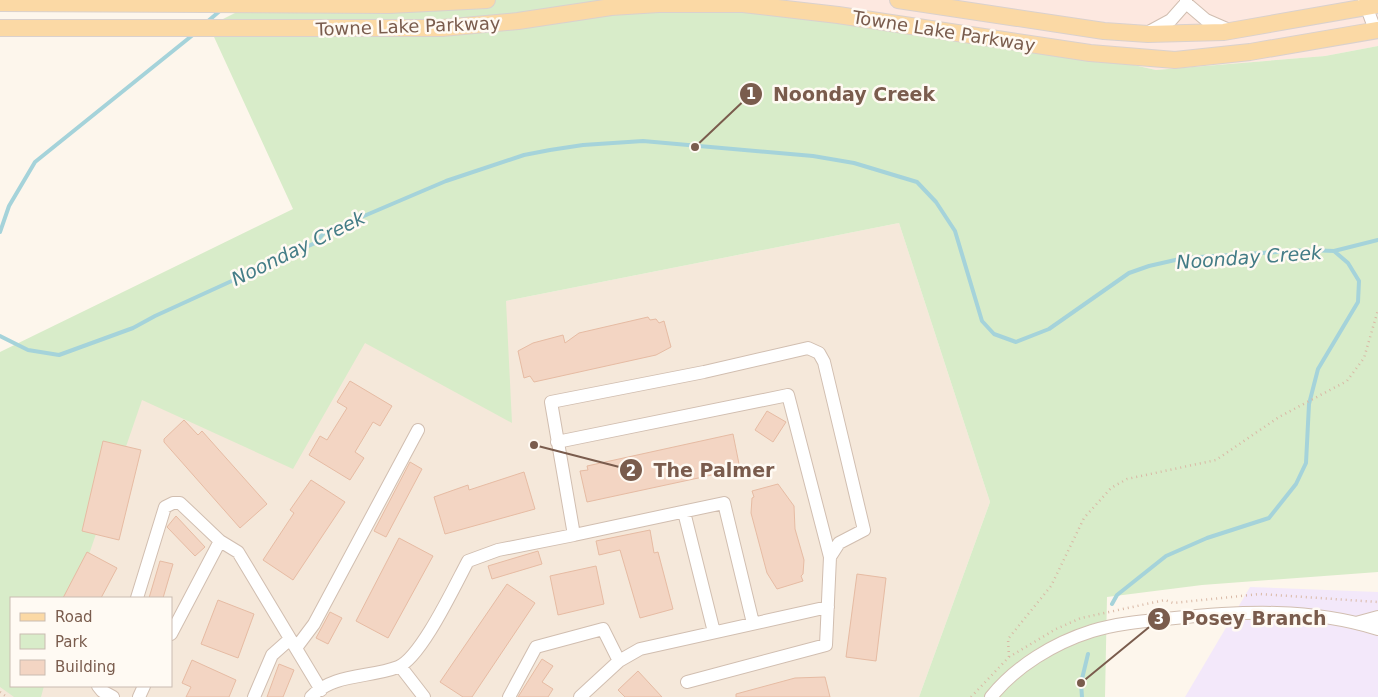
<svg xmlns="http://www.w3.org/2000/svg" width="1378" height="697" font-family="'DejaVu Sans',sans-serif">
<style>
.residential{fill:#f5e8da}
.commercial{fill:#fde8e0}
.education{fill:#f3e8fa}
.green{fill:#d8ecc9}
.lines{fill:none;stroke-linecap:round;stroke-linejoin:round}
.stream{stroke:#a5d3da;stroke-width:4}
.building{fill:#f3d5c3;stroke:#e6bba3}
.minor-casing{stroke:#d1beb0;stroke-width:14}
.major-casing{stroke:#dad1cd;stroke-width:18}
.path{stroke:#d9b8a5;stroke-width:2.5;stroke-dasharray:1 4;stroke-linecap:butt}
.minor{stroke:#fff;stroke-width:12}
.major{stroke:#fbd9a5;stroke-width:16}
.labels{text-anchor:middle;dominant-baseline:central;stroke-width:5;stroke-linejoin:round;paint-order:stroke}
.street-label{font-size:18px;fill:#7a5c4d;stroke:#fffaf3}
.water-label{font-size:19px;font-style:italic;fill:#437c86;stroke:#fffaf3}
.leader{fill:none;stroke:#7a5c4d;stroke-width:2}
.callout-dot{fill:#7a5c4d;stroke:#fffaf3;stroke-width:2}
.mark-label{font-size:15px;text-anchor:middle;font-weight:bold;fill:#fff}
.callout-label{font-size:19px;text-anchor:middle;font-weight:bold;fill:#7a5c4d;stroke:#fffaf3;stroke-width:5;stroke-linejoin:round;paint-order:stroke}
</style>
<rect width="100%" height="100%" fill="#fdf6ec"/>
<!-- residential -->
<path class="residential" d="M 899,223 L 990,502 L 919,697 L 0,697 L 0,665 L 11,686 L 171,686 L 171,598 L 33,598 L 135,388 L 506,312 L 506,301 Z"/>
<!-- commercial -->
<path class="commercial" d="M 692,0 L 1378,0 L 1378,46 L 1325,56 L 1156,70 L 1044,45 Z"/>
<!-- education -->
<path class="education" d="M 1250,587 L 1378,592 L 1378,697 L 1185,697 Z"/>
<!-- green -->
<path class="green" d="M 261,0 L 692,0 L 1044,45 L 1156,70 L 1325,56 L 1378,46 L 1378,572 L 1202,585 L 1107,597 L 1105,697 L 919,697 L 990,502 L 899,223 L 506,301 L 512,423 L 365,343 L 293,469 L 142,400 L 74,598 L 11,598 L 11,686 L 44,686 L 41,697 L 14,697 L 0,687 L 0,352 L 293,209 L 209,26 Z"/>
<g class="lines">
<!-- stream -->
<path class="stream" d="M 207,22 L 222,9
M 0,232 L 9,206 L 35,162 L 194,34
M 0,336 L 28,350 L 59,355 L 133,328 L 155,316 L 315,243 L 324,233 L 446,181 L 524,155 L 550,150 L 583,145 L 643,141 L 813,156 L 854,163 L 917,182 L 936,202 L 955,231 L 982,321 L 994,334 L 1016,342 L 1049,329 L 1129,273 L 1149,266 L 1184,258 L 1309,250 L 1334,251 L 1378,240
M 1112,604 L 1117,595 L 1166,556 L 1207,538 L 1269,518 L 1296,484 L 1306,463 L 1309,404 L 1318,369 L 1358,302 L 1359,281 L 1348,263 L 1334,251
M 1082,697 L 1081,683 L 1088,654"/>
</g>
<!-- building -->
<path class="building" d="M 648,317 L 650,320 L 656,319 L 659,323 L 664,321 L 671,347 L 656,355 L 534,382 L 530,376 L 524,378 L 518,351 L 533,343 L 563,335 L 565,343 L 579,333 Z
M 350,381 L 392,406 L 380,426 L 373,422 L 355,452 L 364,458 L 350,480 L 309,455 L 320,436 L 327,440 L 347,408 L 337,402 Z
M 767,411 L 786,422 L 773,442 L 755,430 Z
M 184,420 L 198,435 L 202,431 L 267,504 L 240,528 L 164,442 L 164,439 Z
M 733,434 L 740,469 L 587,502 L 580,471 L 588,470 L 587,466 Z
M 103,441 L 141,450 L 119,540 L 82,531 Z
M 410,462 L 422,469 L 386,537 L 374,531 Z
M 524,472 L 535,509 L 445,534 L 434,497 L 468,485 L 469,490 Z
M 311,480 L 345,502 L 293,580 L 263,560 L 294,513 L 290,510 Z
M 778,484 L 794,506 L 795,529 L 804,560 L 803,574 L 801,576 L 803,581 L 777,589 L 767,573 L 751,513 L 752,498 L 754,497 L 752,491 Z
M 176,516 L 205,547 L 195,556 L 167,527 Z
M 650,530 L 654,553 L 658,552 L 673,609 L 640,618 L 620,550 L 599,555 L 596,541 Z
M 399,538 L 433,556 L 388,638 L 356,621 Z
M 538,551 L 542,564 L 492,579 L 488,566 Z
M 87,552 L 117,568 L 101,598 L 63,598 Z
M 160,561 L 173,564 L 163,598 L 149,598 Z
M 596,566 L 604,604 L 558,615 L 550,576 Z
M 857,574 L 886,578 L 876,661 L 846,657 Z
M 507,584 L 535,603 L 472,697 L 463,697 L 440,682 Z
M 218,600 L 254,614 L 238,658 L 201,644 Z
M 330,612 L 342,618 L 328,644 L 316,638 Z
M 542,659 L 553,666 L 542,682 L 553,689 L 548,697 L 518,697 Z
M 192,660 L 236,680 L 229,697 L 186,697 L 191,687 L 182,683 Z
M 279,664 L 294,670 L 283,697 L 267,697 Z
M 638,671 L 662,697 L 625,697 L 618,690 Z
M 825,677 L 830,697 L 736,697 L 736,694 L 795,678 Z"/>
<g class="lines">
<defs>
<path id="minor" d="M 1186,0 L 1186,3 L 1206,20 L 1229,30
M 1364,0 L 1375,30
M 1147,33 L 1171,20 L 1186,3
M 557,442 L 788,395 L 830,557
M 684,512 L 714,632
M 574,535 L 724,503 L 753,623
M 137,598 L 165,507 L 173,503 L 180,503 L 220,541 L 238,552 L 321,690
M 1356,623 L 1378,617
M 171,634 L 220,541
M 296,648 L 314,624 L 418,430
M 400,666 L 424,697
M 98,686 L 102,691 L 113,697
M 139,697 L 144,686
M 254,697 L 272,655 L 290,639
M 311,697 C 333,673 370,678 398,667 C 421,658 455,585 468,561 L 498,550 L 574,535 L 551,402 L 704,372 L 808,348 L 819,353 L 824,362 L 864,530 L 839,543 L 830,557 L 826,645 L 687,682
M 509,697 L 536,647 L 603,629 L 619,661
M 580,697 L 619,661 L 640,649 L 828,607
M 991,697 C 1016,666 1054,643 1092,631 C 1118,623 1147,621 1175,618 C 1243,611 1311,608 1378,629"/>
<path id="major" d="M 898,0 L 1104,31 L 1148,34 L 1224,32 L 1378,5
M 0,3 L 389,5 L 487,0
M 0,28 L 442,28 L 518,21 L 611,7 L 659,4 L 743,4 L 838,15 L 1090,53 L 1175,60 L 1250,52 L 1378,30"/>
</defs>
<!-- minor casing -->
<use href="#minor" class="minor-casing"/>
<!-- major casing -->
<use href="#major" class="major-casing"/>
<!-- path -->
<path class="path" d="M 1009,657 L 1008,639 L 1051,586 L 1084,518 L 1111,488 L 1127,479 L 1216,460 L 1279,417 L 1347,381 L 1364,358 L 1378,310
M 0,692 L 7,697
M 971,697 L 1009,657 L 1056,629 L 1081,618 L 1165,600 L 1173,603 L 1260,594 L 1378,602"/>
<!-- minor -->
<use href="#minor" class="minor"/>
<!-- major -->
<use href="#major" class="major"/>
</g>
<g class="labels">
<!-- street labels -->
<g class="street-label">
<text transform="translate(408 26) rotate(-2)">Towne Lake Parkway</text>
<text transform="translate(944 31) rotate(9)">Towne Lake Parkway</text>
</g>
<!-- water labels -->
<g class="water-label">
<text transform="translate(298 248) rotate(-26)">Noonday Creek</text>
<text transform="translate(1249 257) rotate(-4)">Noonday Creek</text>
</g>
</g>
<!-- callouts -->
<path class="leader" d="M695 147L751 94M534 445L631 470M1081 683L1159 619"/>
<g class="callout-dot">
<circle cx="695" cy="147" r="5"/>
<circle cx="534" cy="445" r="5"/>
<circle cx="1081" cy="683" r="5"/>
<circle cx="751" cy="94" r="12"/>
<circle cx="631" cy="470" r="12"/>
<circle cx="1159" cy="619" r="12"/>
</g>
<g class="mark-label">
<text x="751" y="99">1</text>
<text x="631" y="476">2</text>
<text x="1159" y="624">3</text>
</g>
<g class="callout-label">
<text x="854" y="101">Noonday Creek</text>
<text x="714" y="477">The Palmer</text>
<text x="1254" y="625">Posey Branch</text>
</g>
<!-- legend -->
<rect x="10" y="597" width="162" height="90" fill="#fffaf3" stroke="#cabbb1"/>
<rect x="20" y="613" width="25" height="8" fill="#fbd9a5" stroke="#cabbb1"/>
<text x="55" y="622" font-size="15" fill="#7a5c4d">Road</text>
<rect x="20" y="634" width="25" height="15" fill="#d8ecc9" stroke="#cabbb1"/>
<text x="55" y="647" font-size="15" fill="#7a5c4d">Park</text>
<rect x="20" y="660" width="25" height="15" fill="#f3d5c3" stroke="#cabbb1"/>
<text x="55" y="672" font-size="15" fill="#7a5c4d">Building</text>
</svg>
